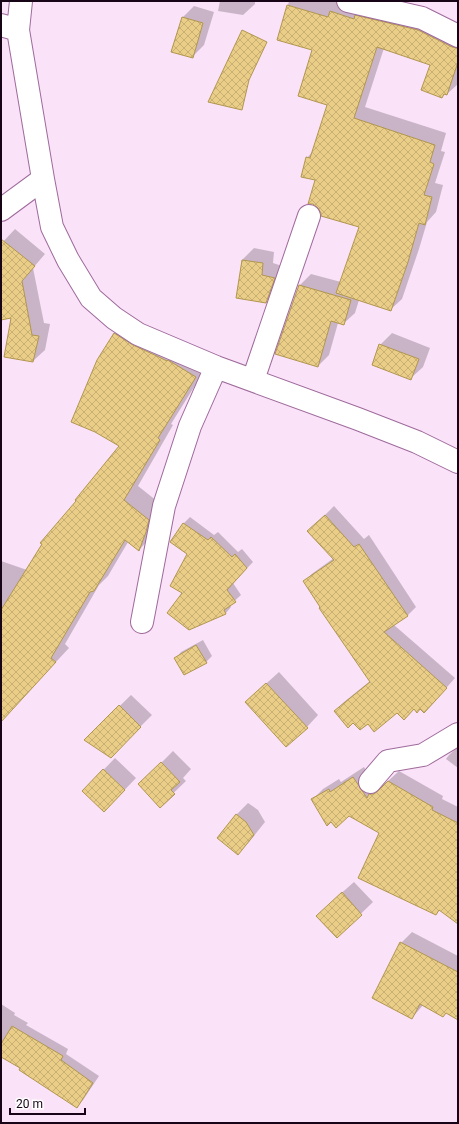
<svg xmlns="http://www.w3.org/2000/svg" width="459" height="1124" font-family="Roboto,sans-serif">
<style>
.shadow{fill:#0003}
.building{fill:url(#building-cross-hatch);stroke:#b1964f}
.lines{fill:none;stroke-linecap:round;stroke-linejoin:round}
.minor-casing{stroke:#9f6a9c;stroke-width:24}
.minor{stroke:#fff;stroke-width:22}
</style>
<defs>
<pattern id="building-cross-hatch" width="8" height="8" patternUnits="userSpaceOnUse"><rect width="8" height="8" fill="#eace87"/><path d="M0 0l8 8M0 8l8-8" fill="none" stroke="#c8af74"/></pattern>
</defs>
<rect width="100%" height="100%" fill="#fae2f8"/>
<!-- shadow -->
<path class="shadow" d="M 220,1 L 255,1 L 255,4 L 243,15 L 218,11 Z
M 289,1 L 345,1 L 458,33 L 458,84 L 447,94 L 445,94 L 442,97 L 432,65 L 384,48 L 365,107 L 446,133 L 441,151 L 445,152 L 435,183 L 443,185 L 436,212 L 427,222 L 419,249 L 402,299 L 390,310 L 359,300 L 355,313 L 343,324 L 338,323 L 329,355 L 318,366 L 299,286 L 311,274 L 341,282 L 360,226 L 316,179 L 307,158 L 313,151 L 329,104 L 314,49 L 279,40 Z
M 194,6 L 214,12 L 204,45 L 192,57 L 183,17 Z
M 15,229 L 45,254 L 33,268 L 44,323 L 50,324 L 45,350 L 33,361 L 12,317 L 1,319 L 1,244 Z
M 254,248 L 274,252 L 273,263 L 285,267 L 277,290 L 266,302 L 238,297 L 242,260 Z
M 129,320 L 209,363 L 171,424 L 173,425 L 138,486 L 162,505 L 152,536 L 139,550 L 128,542 L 108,576 L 99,585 L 65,644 L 69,648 L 1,721 L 1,624 L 13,612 L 1,608 L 1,561 L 27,570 L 78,501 L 121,446 L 115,334 Z
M 392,333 L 430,348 L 423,367 L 411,378 L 380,345 Z
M 334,506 L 364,539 L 369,535 L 416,607 L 407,616 L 394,625 L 455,678 L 433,703 L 420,708 L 414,708 L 397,712 L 368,723 L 353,721 L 335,711 L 344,702 L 370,681 L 304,581 L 313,573 L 334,558 L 309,531 Z
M 190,517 L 214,535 L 218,532 L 238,552 L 242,549 L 253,562 L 233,583 L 241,595 L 230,605 L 231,607 L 226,613 L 189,629 L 183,593 L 188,554 L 171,542 L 184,523 Z
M 203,640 L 212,656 L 206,662 L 176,658 L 181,652 Z
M 279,672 L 318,715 L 307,727 L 258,691 Z
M 131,695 L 152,715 L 111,756 L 85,740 Z
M 458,747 L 458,768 L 446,759 L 449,755 Z
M 173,751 L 191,769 L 183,778 L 186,781 L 160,806 L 151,773 Z
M 115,758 L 136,778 L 116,799 L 83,791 Z
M 364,767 L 377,788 L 381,784 L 387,782 L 399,771 L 443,796 L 442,799 L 458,807 L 458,909 L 440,910 L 436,914 L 381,833 L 349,815 L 312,800 L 323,789 L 339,779 L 341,782 Z
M 248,803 L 258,810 L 265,822 L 249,842 L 238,853 L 218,838 L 237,814 Z
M 354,882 L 373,902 L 337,937 L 329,904 Z
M 412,932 L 458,956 L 458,1019 L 447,1012 L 424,1004 L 412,1018 L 401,943 Z
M 1,1004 L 15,1013 L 14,1015 L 28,1023 L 26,1025 L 68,1049 L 66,1054 L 99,1076 L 83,1100 L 77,1106 L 21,1068 L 1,1056 Z"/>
<!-- building -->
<path class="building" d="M 287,5 L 328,17 L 330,11 L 354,19 L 355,15 L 418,30 L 452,47 L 458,48 L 458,62 L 447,95 L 444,94 L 442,98 L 421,90 L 430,65 L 377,47 L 354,118 L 435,145 L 430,162 L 434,164 L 424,195 L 432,197 L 425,225 L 419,223 L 408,262 L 391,311 L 336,293 L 359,227 L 321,216 L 321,213 L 318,208 L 313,204 L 308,204 L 315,180 L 301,177 L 306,157 L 310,158 L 327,105 L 298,96 L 312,50 L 277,40 Z
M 182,17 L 203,23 L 193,58 L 171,52 Z
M 242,30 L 267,42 L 249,80 L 242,110 L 208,102 Z
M 1,239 L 35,266 L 22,281 L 32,335 L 39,336 L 33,362 L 4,357 L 11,318 L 1,320 Z
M 242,260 L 263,263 L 262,275 L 275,278 L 266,303 L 236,298 Z
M 299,285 L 351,300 L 344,325 L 331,321 L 318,367 L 275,354 Z
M 114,333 L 133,345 L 159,357 L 167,361 L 168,360 L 196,377 L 158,438 L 160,440 L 124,500 L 149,520 L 146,532 L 139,551 L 125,540 L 94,591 L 90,592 L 51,658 L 56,662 L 1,722 L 1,610 L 42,544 L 40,543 L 76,501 L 75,500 L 119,446 L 95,432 L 71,422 L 97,360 Z
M 379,344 L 419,359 L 411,380 L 372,365 Z
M 325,515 L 354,547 L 359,544 L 408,616 L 384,632 L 447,688 L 424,713 L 420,709 L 417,713 L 414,709 L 404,720 L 397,713 L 374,732 L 368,724 L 360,730 L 353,723 L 348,728 L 334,711 L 370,682 L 319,608 L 320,607 L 303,581 L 334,560 L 307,531 Z
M 183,523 L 208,540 L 211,537 L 232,557 L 235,554 L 247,568 L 227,590 L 236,602 L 224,610 L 226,614 L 189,630 L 167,613 L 182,593 L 170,586 L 187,554 L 170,542 Z
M 196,645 L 207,663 L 184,675 L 174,658 Z
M 266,683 L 308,728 L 286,747 L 245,702 Z
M 119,705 L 141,727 L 111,758 L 84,740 Z
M 161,762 L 180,782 L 171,790 L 175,794 L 160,808 L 138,784 Z
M 103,769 L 125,790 L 104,812 L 82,791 Z
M 353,777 L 367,798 L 369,794 L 374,794 L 379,790 L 388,781 L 433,807 L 432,810 L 458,823 L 458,924 L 439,910 L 436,915 L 358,878 L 379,833 L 349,816 L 336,828 L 331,822 L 327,826 L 311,799 L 329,789 L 330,792 Z
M 236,814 L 246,822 L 254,835 L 238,855 L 217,838 Z
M 342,892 L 362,915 L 337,938 L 316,916 Z
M 400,942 L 458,972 L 458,1020 L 446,1013 L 443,1017 L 420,1004 L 412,1019 L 372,998 Z
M 12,1026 L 63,1056 L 61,1060 L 93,1083 L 77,1108 L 19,1070 L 20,1068 L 1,1057 L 1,1044 Z"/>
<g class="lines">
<defs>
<path id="minor" d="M 21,1 L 18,30 L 43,179 L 52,227 L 68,260 L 91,298 L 114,318 L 138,334 L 216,367 L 358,419 L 417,442 L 458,462
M 348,1 L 422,18 L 458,36
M 1,25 L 18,30
M 1,210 L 43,179
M 253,380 L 309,216
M 142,622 L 164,506 L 190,426 L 216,367
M 370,782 L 388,761 L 423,755 L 458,734"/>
</defs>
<!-- minor casing -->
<use href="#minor" class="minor-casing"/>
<!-- minor -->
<use href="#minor" class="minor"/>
</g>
<!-- border -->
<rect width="459" height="1124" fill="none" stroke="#170517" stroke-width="4"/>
<!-- scale -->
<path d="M10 1108v6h75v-6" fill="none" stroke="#170517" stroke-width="2"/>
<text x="16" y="1108" font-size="12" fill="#170517" stroke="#ffffff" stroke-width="3" paint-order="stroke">20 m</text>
</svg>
